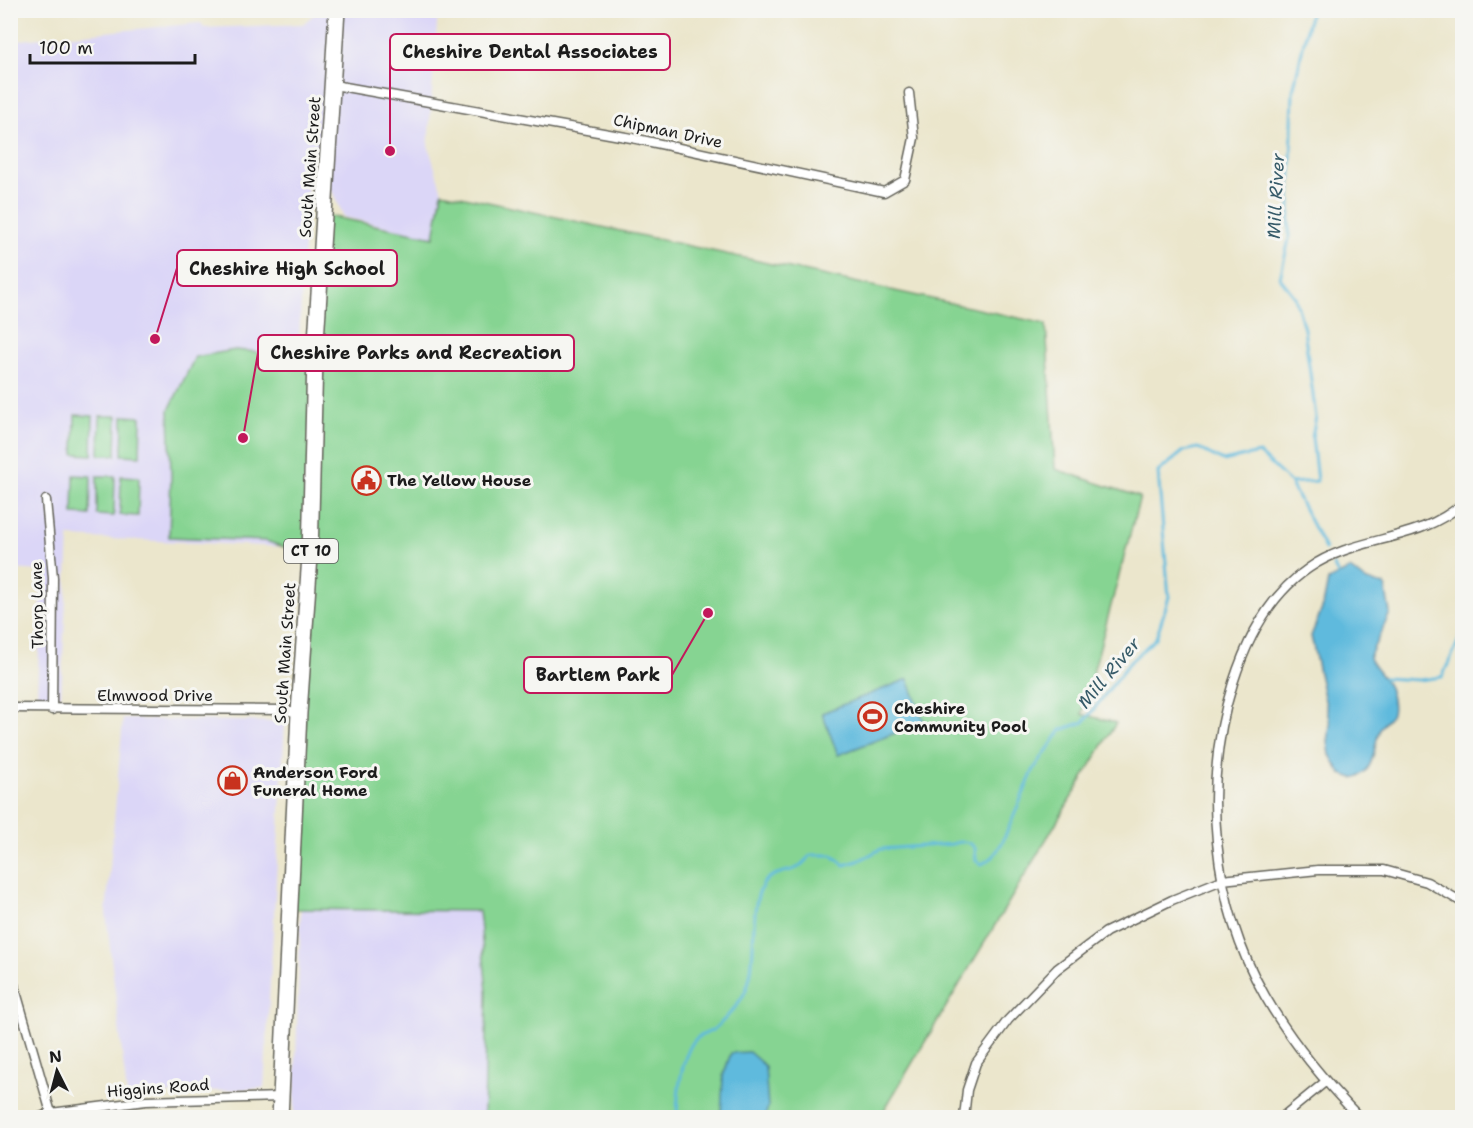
<svg xmlns="http://www.w3.org/2000/svg" width="1473" height="1128" font-family="'Shantell Sans',sans-serif">
<style>
.built{fill:#dbd6f7}
.green{fill:#86d492;stroke:#517857;stroke-width:1.5}
.water{fill:#5fbadd;stroke:#3e6b7c;stroke-width:1.5}
.lines{fill:none;stroke-linecap:round;stroke-linejoin:round}
.stream{stroke:#5fbadd;stroke-width:3}
.street-casing{stroke:#64635a;stroke-width:11}
.highway-casing{stroke:#64635a;stroke-width:18}
.street{stroke:#fff;stroke-width:8}
.highway{stroke:#fff;stroke-width:15}
.labels{text-anchor:middle;dominant-baseline:central;stroke-width:6;stroke-linejoin:round;paint-order:stroke}
.shield{fill:#f6f6f2;stroke:#5d5d5c;stroke-width:1.5}
.shield-label{font-size:15px;font-weight:bold;fill:#1c1c1c}
.street-label{font-size:16px;fill:#1c1c1c;stroke:#f6f6f2}
.poi-label{font-size:16px;font-weight:bold;fill:#1c1c1c;stroke:#f6f6f2;text-anchor:start}
.water-label{font-size:18px;font-style:italic;fill:#375b69;stroke:#f6f6f2}
.leader{fill:none;stroke:#c2185b;stroke-width:2}
.callout-dot{fill:#c2185b;stroke:#f6f6f2;stroke-width:2}
.callout{fill:#f6f6f2;stroke:#c2185b;stroke-width:2}
.callout-label{font-size:18px;text-anchor:middle;font-weight:bold;fill:#1c1c1c}
</style>
<rect width="100%" height="100%" fill="#f6f6f2"/>
<filter id="ink" filterUnits="userSpaceOnUse"><feTurbulence type="fractalNoise" baseFrequency=".0167" numOctaves="2"/><feDisplacementMap in="SourceGraphic" scale="12" xChannelSelector="R" yChannelSelector="G"/><feConvolveMatrix kernelMatrix="1 2 1 2 8 2 1 2 1" color-interpolation-filters="sRGB"/></filter>
<filter id="wash" filterUnits="userSpaceOnUse"><feTurbulence type="fractalNoise" baseFrequency=".008" numOctaves="4" result="noise"/><feDisplacementMap in="SourceGraphic" scale="24" xChannelSelector="R" yChannelSelector="G"/><feGaussianBlur stdDeviation="1.35" result="paint"/><feColorMatrix in="noise" values="0 0 0 0 0 0 0 0 0 0 0 0 0 0 0 0 0 1.4 0 .05"/><feComposite in="paint" operator="in"/></filter>
<g filter="url(#wash)">
<rect width="100%" height="100%" fill="#ebe6cc"/>
<!-- built -->
<path class="built" d="M 318,11 L 438,11 L 428,145 L 442,192 L 434,237 L 344,217 L 310,143 L 287,547 L 69,537 L 61,696 L 37,696 L 42,571 L 11,569 L 11,41 L 201,23 L 204,28 L 303,24 Z
M 123,719 L 285,722 L 264,1088 L 127,1096 L 106,913 Z
M 301,907 L 479,911 L 487,992 L 484,1117 L 294,1118 Z"/>
<!-- green -->
<path class="green" d="M 442,192 L 1046,324 L 1055,469 L 1140,497 L 1082,714 L 1116,723 L 880,1117 L 484,1117 L 487,992 L 479,911 L 289,909 L 310,556 L 266,541 L 169,537 L 171,475 L 169,410 L 195,357 L 235,350 L 315,357 L 324,215 L 434,237 Z
M 75,415 L 93,416 L 92,455 L 74,454 Z
M 100,416 L 117,416 L 116,455 L 99,455 Z
M 123,416 L 141,417 L 140,456 L 122,455 Z
M 74,475 L 91,476 L 90,515 L 73,514 Z
M 97,476 L 115,476 L 114,516 L 97,515 Z
M 121,476 L 139,477 L 138,516 L 120,515 Z"/>
<!-- water -->
<path class="water" d="M 1350,569 L 1367,581 L 1385,585 L 1390,613 L 1369,658 C 1375,671 1388,679 1391,694 C 1397,724 1386,713 1379,732 C 1373,748 1375,774 1353,778 L 1341,774 L 1330,755 L 1328,742 L 1330,724 L 1311,636 L 1323,606 L 1328,580 Z
M 908,679 L 924,722 L 838,755 L 822,713 Z
M 749,1052 L 765,1066 L 768,1107 L 765,1117 L 721,1117 L 723,1076 L 731,1053 Z"/>
<g class="lines">
<!-- stream -->
<path class="stream" d="M 1291,484 L 1325,549
M 1333,565 L 1338,574
M 1384,678 L 1419,680 L 1442,677 L 1462,634
M 677,1118 C 677,1099 681,1051 697,1038 C 701,1035 708,1033 713,1030 C 725,1020 742,1002 747,987 C 758,958 748,903 764,883 C 772,872 786,873 797,868 C 802,865 807,859 811,855 L 832,855 L 844,865 L 858,861 L 881,849 L 952,844 C 962,841 968,840 975,848 L 976,861 L 982,864 L 993,857 L 1002,843 L 1034,769 L 1061,730 L 1084,722 L 1130,662 L 1156,638 L 1169,597 L 1158,472 L 1184,451 L 1198,448 L 1223,461 L 1259,453 L 1291,483 L 1317,481 L 1312,437 L 1316,417 L 1304,329 L 1295,297 L 1280,278 L 1289,239 L 1293,91 L 1311,10"/>
</g>
</g>
<g filter="url(#ink)">
<g class="lines">
<defs>
<path id="street" d="M 334,85 L 637,139 L 884,192 L 905,180 L 914,138 L 909,93
M 46,500 L 53,578 L 52,710
M 10,708 L 286,710 L 299,713
M 10,971 L 51,1113
M 38,1118 L 51,1113 L 146,1101 L 281,1097
M 964,1118 L 967,1090 L 976,1063 L 1008,1020 L 1057,969 L 1106,932 L 1172,900 L 1222,880 L 1318,870 L 1384,870 L 1427,882 L 1462,902
M 1281,1118 L 1325,1082
M 1360,1118 C 1324,1081 1290,1040 1265,996 C 1212,904 1201,784 1233,683 C 1247,639 1269,595 1309,568 C 1356,535 1418,543 1462,504"/>
<path id="highway" d="M 280,1118 L 299,713 L 310,556 L 315,357 L 337,10"/>
</defs>
<!-- street casing -->
<use href="#street" class="street-casing"/>
<!-- highway casing -->
<use href="#highway" class="highway-casing"/>
<!-- street -->
<use href="#street" class="street"/>
<!-- highway -->
<use href="#highway" class="highway"/>
</g>
</g>
<!-- icons -->
<defs>
<symbol id="civic-ring" viewBox="-11 -11 22 22"><circle r="9.5" fill="#f6f6f2" stroke="#c8321e" stroke-width="1.5"/><path d="M-.6-6.5H3V-4.5H.6V-3L4-1V1h2V6H-6V1h2V-1L-.6-3ZM-1.2 2.5V6h2.4V2.5Z" fill="#c8321e"/></symbol>
<symbol id="stadium-ring" viewBox="-11 -11 22 22"><circle r="9.5" fill="#f6f6f2" stroke="#c8321e" stroke-width="1.5"/><path d="M0-5a6.5 5 0 1 0 0 10a6.5 5 0 1 0 0-10ZM-3.5-1.8h7v3.6h-7Z" fill="#c8321e"/></symbol>
<symbol id="shop-ring" viewBox="-11 -11 22 22"><circle r="9.5" fill="#f6f6f2" stroke="#c8321e" stroke-width="1.5"/><path d="M-5-2.5h2.3a2.7 3.5 0 0 1 5.4 0H5L5.5 6h-11ZM-1.5-2.5h3a1.5 2.3 0 0 0-3 0Z" fill="#c8321e"/></symbol>
</defs>
<g fill-rule="evenodd">
<use href="#civic-ring" x="350" y="464" width="33" height="33"/>
<use href="#stadium-ring" x="856" y="700" width="33" height="33"/>
<use href="#shop-ring" x="216" y="764" width="33" height="33"/>
</g>
<g class="labels">
<!-- shield labels -->
<rect class="shield" x="284" y="539" width="54" height="24" rx="4.5"/>
<g class="shield-label">
<text x="311" y="551">CT 10</text>
</g>
<!-- street labels -->
<g class="street-label">
<text transform="translate(668 131) rotate(12)">Chipman Drive</text>
<text transform="translate(310 167) rotate(-86)">South Main Street</text>
<text transform="translate(37 605) rotate(-91)">Thorp Lane</text>
<text transform="translate(285 653) rotate(-86)">South Main Street</text>
<text x="155" y="695">Elmwood Drive</text>
<text transform="translate(158 1088) rotate(-4)">Higgins Road</text>
</g>
<!-- poi labels -->
<g class="poi-label">
<text x="387" y="480">The Yellow House</text>
<text x="894" y="708">Cheshire<tspan x="894" dy="18">Community Pool</tspan></text>
<text x="253" y="772">Anderson Ford<tspan x="253" dy="18">Funeral Home</tspan></text>
</g>
<!-- water labels -->
<g class="water-label">
<text transform="translate(1276 196) rotate(-87)">Mill River</text>
<text transform="translate(1109 673) rotate(-50)">Mill River</text>
</g>
</g>
<!-- callouts -->
<path class="leader" d="M390 151L390 52M155 339L177 268M243 438L258 353M708 613L672 675"/>
<g class="callout-dot">
<circle cx="390" cy="151" r="6"/>
<circle cx="155" cy="339" r="6"/>
<circle cx="243" cy="438" r="6"/>
<circle cx="708" cy="613" r="6"/>
</g>
<g class="callout">
<rect x="390" y="34" width="280" height="36" rx="6"/>
<rect x="177" y="250" width="220" height="36" rx="6"/>
<rect x="258" y="335" width="316" height="36" rx="6"/>
<rect x="524" y="657" width="148" height="36" rx="6"/>
</g>
<g class="callout-label">
<text x="530" y="58">Cheshire Dental Associates</text>
<text x="287" y="275">Cheshire High School</text>
<text x="416" y="359">Cheshire Parks and Recreation</text>
<text x="598" y="681">Bartlem Park</text>
</g>
<!-- margin -->
<rect width="1473" height="1128" fill="none" stroke="#f6f6f2" stroke-width="36"/>
<!-- north arrow -->
<g transform="translate(57 1071) rotate(354)" stroke="#f6f6f2" stroke-width="4.5" paint-order="stroke">
<path d="M0-4.5L10 22L0 15L-10 22Z" fill="#1c1c1c"/>
<text y="-9" font-size="16" font-weight="bold" text-anchor="middle" fill="#1c1c1c">N</text>
</g>
<!-- scale -->
<path d="M30 54v9h165v-9" fill="none" stroke="#1c1c1c" stroke-width="3"/>
<text x="39" y="54" font-size="18" fill="#1c1c1c" stroke="#f6f6f2" stroke-width="4.5" paint-order="stroke">100 m</text>
</svg>
